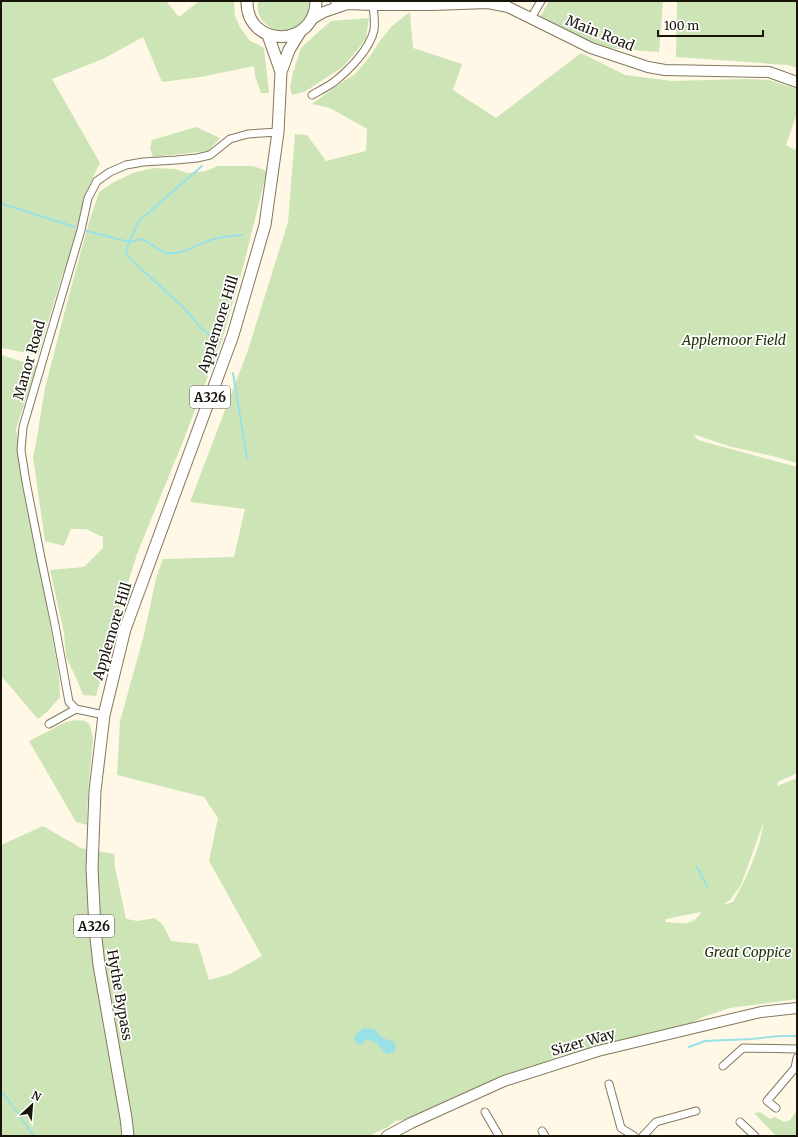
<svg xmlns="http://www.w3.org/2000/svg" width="798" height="1137" font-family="Merriweather,serif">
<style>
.green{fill:#cde5b6;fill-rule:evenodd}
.water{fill:#9ae1e6}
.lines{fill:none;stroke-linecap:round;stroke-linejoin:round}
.stream{stroke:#9ae1e6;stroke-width:2}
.street-casing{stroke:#83785d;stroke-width:9}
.secondary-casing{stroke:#83785d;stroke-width:12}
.primary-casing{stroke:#83785d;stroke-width:13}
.street{stroke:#fff;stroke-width:7}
.secondary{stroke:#fff;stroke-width:10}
.primary{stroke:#fff;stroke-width:11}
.labels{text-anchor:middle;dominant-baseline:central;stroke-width:3.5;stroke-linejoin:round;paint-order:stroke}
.shield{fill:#fff;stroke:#5f5b54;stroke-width:1}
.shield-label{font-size:13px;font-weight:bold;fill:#1a150a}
.street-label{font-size:14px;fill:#1a150a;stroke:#fff}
.park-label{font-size:14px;font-style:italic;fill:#1d3200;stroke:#fff}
</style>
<rect width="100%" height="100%" fill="#fff8e6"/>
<!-- green -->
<path class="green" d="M 1,1 L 166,1 L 179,17 L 199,1 L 234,1 L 235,16 L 240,27 L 250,41 L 257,44 L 264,48 L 269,93 L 261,93 L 255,76 L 254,66 L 201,77 L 162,82 L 143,37 L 103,59 L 52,79 L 100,163 L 94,175 L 81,214 L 68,260 L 61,279 L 38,355 L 1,348 Z
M 258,1 L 309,1 C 308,45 252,35 258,1 Z
M 549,1 L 663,1 L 659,52 L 607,48 L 593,43 L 540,17 Z
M 677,1 L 797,1 L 797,68 L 788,65 L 676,57 Z
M 410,12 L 413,48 L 462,64 L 453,90 L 496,118 L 581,53 L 625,75 L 672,81 L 746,79 L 769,80 L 797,89 L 797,113 L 786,145 L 796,150 L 797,149 L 797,463 L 776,457 L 728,446 L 693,434 L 698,440 L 797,467 L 797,773 L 778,782 L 777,786 L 797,778 L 797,999 L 730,1008 L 703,1017 L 692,1023 L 678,1029 L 560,1056 L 519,1072 L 414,1119 L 395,1121 L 388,1127 L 377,1132 L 369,1136 L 1,1136 L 1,845 L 43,826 L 81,848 L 114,854 L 115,867 L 126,919 L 138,921 L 155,918 L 163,925 L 171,941 L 198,944 L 209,980 L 230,974 L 262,956 L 209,861 L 218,818 L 204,797 L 117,775 L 120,721 L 144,635 L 156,578 L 163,559 L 234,557 L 245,509 L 190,502 L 248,350 L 288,222 L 295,134 L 307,135 L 326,161 L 366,151 L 367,129 L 330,108 L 312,104 L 341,83 L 355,74 L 371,55 L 379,42 L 392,26 ZM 764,821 C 760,849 747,877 733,902 L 722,905 L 730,900 L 741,885 ZM 701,912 C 694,927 680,923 665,922 L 666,919 Z
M 369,18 L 366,39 L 343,67 L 304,92 L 292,95 L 290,87 L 293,72 L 301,48 L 317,33 L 331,21 Z
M 196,127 L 220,138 L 208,151 L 153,157 L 150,148 L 152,140 Z
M 218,166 L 253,166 L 267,171 L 241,275 L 222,340 L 182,444 L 137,554 L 119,612 L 96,696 L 83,695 L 77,680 L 66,657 L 64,633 L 50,570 L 84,567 L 103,548 L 103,537 L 86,529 L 71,529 L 64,546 L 45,541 L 33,457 L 36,443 L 45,388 L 68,299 L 89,222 L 99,192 L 114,182 L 133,173 L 154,168 L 175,169 L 188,173 L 206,171 Z
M 1,355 L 37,366 L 16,429 L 59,676 L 60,697 L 47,712 L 38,719 L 3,678 L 1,677 Z
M 76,720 L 85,721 L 90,725 L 93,738 L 88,793 L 87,825 L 76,822 L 29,741 L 66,722 Z
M 797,1110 L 797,1131 L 795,1136 L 776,1136 L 754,1113 L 760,1112 L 770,1119 L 775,1117 L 784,1122 L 790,1120 Z"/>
<!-- water -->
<path class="water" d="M 364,1028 L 374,1029 L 383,1038 L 394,1042 L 396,1046 C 396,1051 392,1054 387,1054 C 378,1047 379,1041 366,1040 L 362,1044 L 359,1045 C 355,1042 354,1039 355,1035 Z"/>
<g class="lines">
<!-- stream -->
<path class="stream" d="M 1,203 L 3,204 L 75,227
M 87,231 L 129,242 L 126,255 L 182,306 L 201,328 L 210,336
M 129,242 L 143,239 C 150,243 157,249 164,252 C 179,258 200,242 214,239 C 223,236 233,236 242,235
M 129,242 L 139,221 L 202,166
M 233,373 L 247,458
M 697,867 L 707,886
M 689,1047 L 705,1041 L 751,1039 L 780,1036 L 797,1036
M 1,1090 L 34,1136"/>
<defs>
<path id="street" d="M 531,18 L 541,1
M 312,95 C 319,91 327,87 334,82 C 349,70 370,49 374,30 C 375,22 374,13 373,5
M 104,715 L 76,709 L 69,702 L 55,625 L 41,558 L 26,482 L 21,450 L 23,427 L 81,230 L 88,198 L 97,181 L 110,172 L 126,165 L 143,162 L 176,160 L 197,158 L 210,155 L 230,139 L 248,134 L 278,132
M 49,724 L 76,709
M 723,1066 L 743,1048 L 797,1049
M 609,1084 L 621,1128 L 634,1136
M 776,1108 L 767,1101 L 795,1068 L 797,1058
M 485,1112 L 499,1136
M 740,1122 L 755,1136
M 542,1131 L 545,1136
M 643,1136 L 656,1122 L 696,1111"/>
<path id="secondary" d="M 336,1 L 347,4 L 373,5 L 432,5 L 488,3 L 508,7 L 591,48 L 648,67 L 665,70 L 769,72 L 797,82
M 312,19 L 324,12 L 347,4
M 387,1136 L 411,1123 L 504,1081 L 598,1051 L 761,1012 L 797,1008"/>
<path id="primary" d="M 247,1 C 246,48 315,49 316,1
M 268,35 L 281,72
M 128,1136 L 126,1118 L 99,965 L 95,929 L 92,868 L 95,791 L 104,715 L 125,629 L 233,335 L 265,225 L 278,132 L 281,72 L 289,50 L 300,32"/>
</defs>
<!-- street casing -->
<use href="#street" class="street-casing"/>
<!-- secondary casing -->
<use href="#secondary" class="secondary-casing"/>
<!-- primary casing -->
<use href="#primary" class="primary-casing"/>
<!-- street -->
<use href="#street" class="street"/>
<!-- secondary -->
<use href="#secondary" class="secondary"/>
<!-- primary -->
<use href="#primary" class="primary"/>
</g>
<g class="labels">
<!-- shield labels -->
<g class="shield">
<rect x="190" y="386" width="40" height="22" rx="3"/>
<rect x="74" y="915" width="40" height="22" rx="3"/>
</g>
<g class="shield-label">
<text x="210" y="397">A326</text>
<text x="94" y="926">A326</text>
</g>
<!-- street labels -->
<g class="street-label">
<text transform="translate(600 33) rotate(22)">Main Road</text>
<text transform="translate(218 324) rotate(-72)">Applemore Hill</text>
<text transform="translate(29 360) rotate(-74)">Manor Road</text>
<text transform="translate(112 631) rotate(-73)">Applemore Hill</text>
<text transform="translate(120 995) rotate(80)">Hythe Bypass</text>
<text transform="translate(583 1042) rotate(-16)">Sizer Way</text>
</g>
<!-- park labels -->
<g class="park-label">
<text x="734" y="340">Applemoor Field</text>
<text x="748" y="952">Great Coppice</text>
</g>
</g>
<!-- border -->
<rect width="798" height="1137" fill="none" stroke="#1a150a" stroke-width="4"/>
<!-- north arrow -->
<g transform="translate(32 1105) rotate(26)" stroke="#ffffff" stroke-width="3" paint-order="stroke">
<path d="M0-3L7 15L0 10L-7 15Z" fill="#1a150a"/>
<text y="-6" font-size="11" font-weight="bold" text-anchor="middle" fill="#1a150a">N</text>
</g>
<!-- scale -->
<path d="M658 30v6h105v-6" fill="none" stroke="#1a150a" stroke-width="2"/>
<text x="664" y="30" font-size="12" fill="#1a150a" stroke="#ffffff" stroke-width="3" paint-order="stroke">100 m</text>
</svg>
